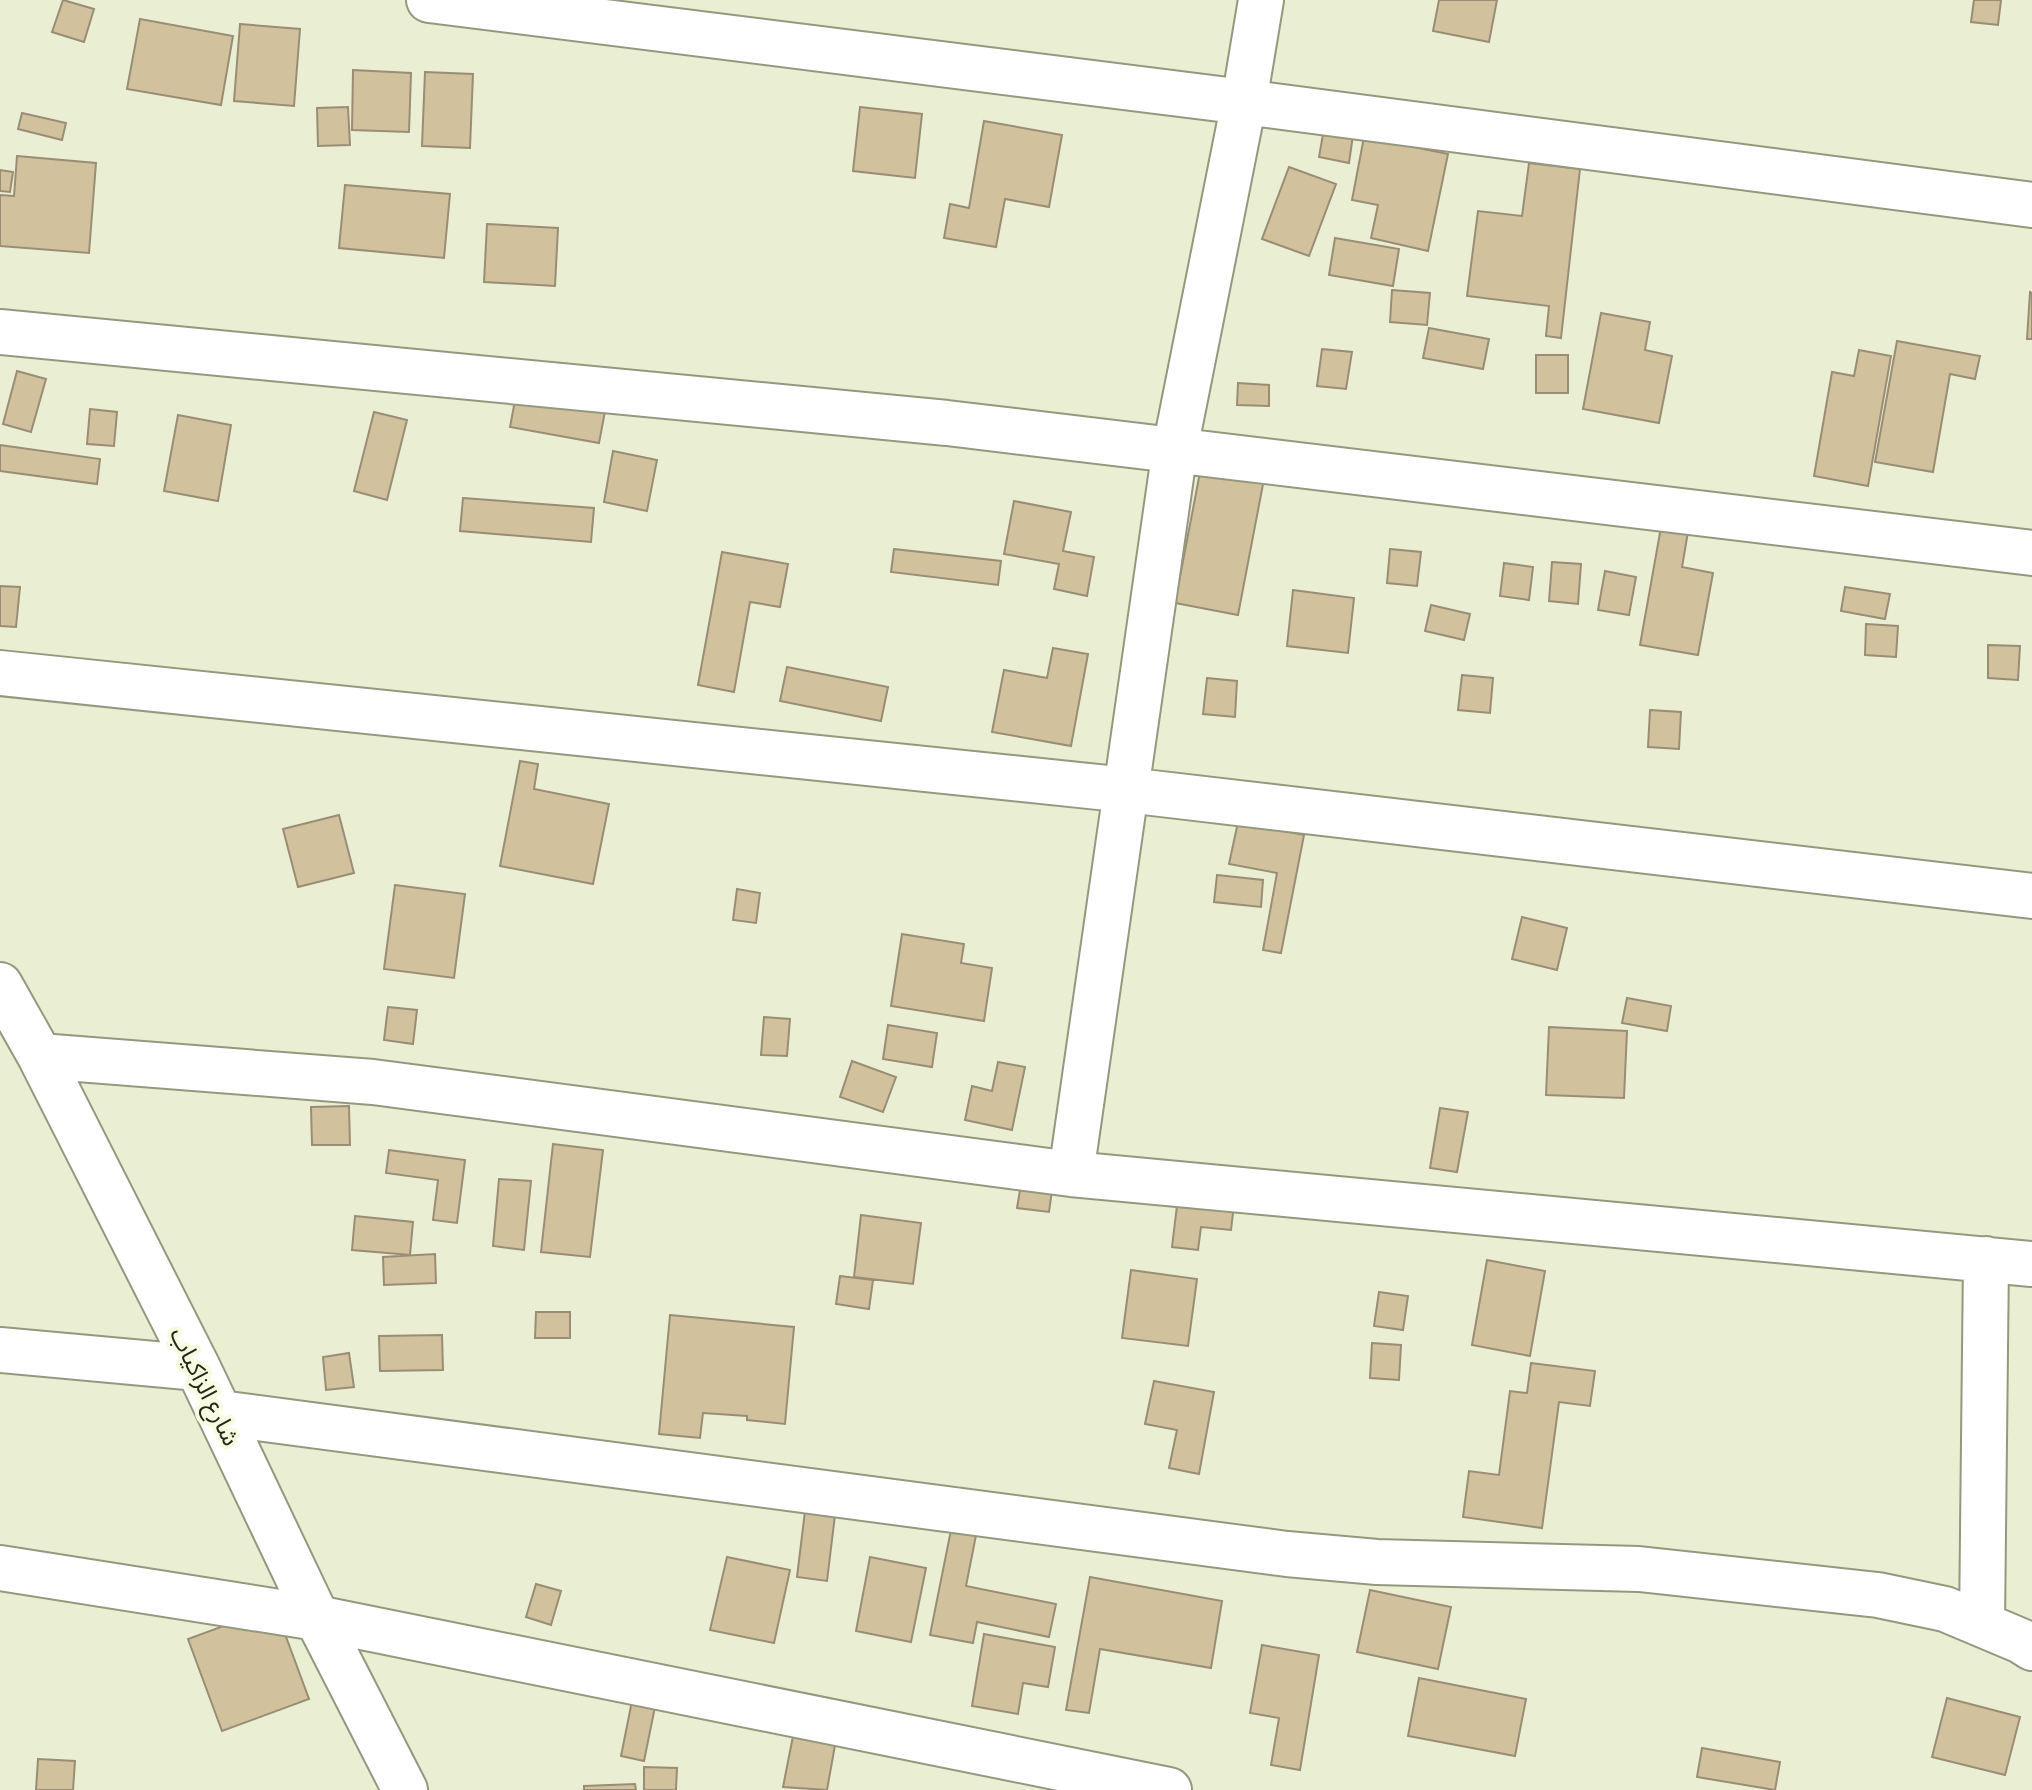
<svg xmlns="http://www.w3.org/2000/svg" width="2032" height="1790" font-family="Barlow,'Noto Sans Arabic',sans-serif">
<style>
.building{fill:#d2c19d;stroke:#998d75;stroke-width:2}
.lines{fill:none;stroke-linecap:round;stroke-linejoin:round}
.minor-casing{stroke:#94987e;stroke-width:48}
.minor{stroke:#fff;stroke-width:44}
.labels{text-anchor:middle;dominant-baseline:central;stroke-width:8;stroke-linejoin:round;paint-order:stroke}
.street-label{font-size:24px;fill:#25271d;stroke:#f7fce0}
</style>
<rect width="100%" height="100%" fill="#eaefd3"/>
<!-- building -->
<path class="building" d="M 63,0 L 94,9 L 84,42 L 52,32 Z
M 1439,0 L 1497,0 L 1489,42 L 1433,31 Z
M 1974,0 L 2001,0 L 1998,25 L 1971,22 Z
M 140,19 L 233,36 L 221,105 L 127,89 Z
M 240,24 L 300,29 L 294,106 L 234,101 Z
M 353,70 L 411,73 L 409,132 L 352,130 Z
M 425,72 L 473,74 L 470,148 L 422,146 Z
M 348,107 L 350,145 L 318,146 L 317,108 Z
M 860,107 L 922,114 L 915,178 L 853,171 Z
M 22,113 L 66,123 L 62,140 L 18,129 Z
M 984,121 L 1062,135 L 1049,207 L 1005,199 L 996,247 L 944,238 L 950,204 L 969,208 Z
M 1325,123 L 1354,128 L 1349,163 L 1319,157 Z
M 1364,137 L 1448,154 L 1428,251 L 1371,238 L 1378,205 L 1352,200 Z
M 17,156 L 96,163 L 89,253 L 0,246 L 0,195 L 14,196 Z
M 1529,163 L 1580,169 L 1561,338 L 1546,336 L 1549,306 L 1467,296 L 1478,211 L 1522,216 Z
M 1289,167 L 1336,184 L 1309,256 L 1262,239 Z
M 0,170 L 13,172 L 10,192 L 0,191 Z
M 345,185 L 450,194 L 444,258 L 339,248 Z
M 487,224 L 558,228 L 555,286 L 484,282 Z
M 1335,238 L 1399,249 L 1393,286 L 1329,275 Z
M 1392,290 L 1430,293 L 1427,325 L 1390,322 Z
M 2030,292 L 2032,293 L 2032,339 L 2027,339 Z
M 1601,313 L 1650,322 L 1645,350 L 1672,356 L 1659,423 L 1583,409 Z
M 1429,328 L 1489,339 L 1483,369 L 1423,358 Z
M 1897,341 L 1980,356 L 1975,379 L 1950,374 L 1933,472 L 1875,462 Z
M 1322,349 L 1352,352 L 1346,389 L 1317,386 Z
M 1859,350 L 1891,356 L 1868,486 L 1814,476 L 1832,372 L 1854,376 Z
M 1536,355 L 1568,355 L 1568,393 L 1536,393 Z
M 17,371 L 46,379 L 31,432 L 3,424 Z
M 1238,383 L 1269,385 L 1269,406 L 1237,405 Z
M 517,390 L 606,406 L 599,443 L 510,427 Z
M 90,409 L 117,412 L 114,446 L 87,444 Z
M 374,412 L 407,420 L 387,500 L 354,491 Z
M 178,415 L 231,425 L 218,501 L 164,491 Z
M 0,445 L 100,459 L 97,484 L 0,471 Z
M 613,451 L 657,460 L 647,511 L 604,502 Z
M 1201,467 L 1264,479 L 1238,615 L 1175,603 Z
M 463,498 L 594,508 L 591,542 L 460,531 Z
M 1014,501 L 1071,512 L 1063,551 L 1094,557 L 1087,596 L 1054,589 L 1059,564 L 1004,554 Z
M 1663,516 L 1690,520 L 1682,567 L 1713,573 L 1698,655 L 1640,645 Z
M 894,549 L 1001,561 L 998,585 L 891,572 Z
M 1390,549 L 1421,552 L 1417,586 L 1387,583 Z
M 722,552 L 788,564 L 780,607 L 750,602 L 734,692 L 698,685 Z
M 1552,562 L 1581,564 L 1578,604 L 1549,601 Z
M 1504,563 L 1533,567 L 1529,600 L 1500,596 Z
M 1605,571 L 1636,577 L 1629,615 L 1598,610 Z
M 0,586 L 20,587 L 16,627 L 0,626 Z
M 1845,587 L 1890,594 L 1885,619 L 1841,611 Z
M 1293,590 L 1354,598 L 1348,653 L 1287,646 Z
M 1431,605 L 1470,614 L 1464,640 L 1425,631 Z
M 1866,624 L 1898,626 L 1896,657 L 1865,655 Z
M 1988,645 L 2020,646 L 2018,680 L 1988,678 Z
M 1053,648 L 1088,654 L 1071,746 L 992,732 L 1004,670 L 1047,678 Z
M 787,667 L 888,687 L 881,721 L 780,701 Z
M 1462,675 L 1493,678 L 1490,713 L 1458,710 Z
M 1207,678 L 1237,681 L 1235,717 L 1203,714 Z
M 1650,710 L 1681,712 L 1679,749 L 1648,747 Z
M 520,761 L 538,764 L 534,789 L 609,804 L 593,884 L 500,866 Z
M 339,815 L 354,873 L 298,887 L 283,829 Z
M 1238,822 L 1304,835 L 1281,953 L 1263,950 L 1277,873 L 1229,864 Z
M 1217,875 L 1263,880 L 1261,907 L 1214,902 Z
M 395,885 L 465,894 L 454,978 L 384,969 Z
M 737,889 L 760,893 L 756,923 L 733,920 Z
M 1522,917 L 1567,928 L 1557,970 L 1512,959 Z
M 902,934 L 964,944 L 961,963 L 992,968 L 984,1021 L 891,1006 Z
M 1627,998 L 1671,1006 L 1667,1031 L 1622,1023 Z
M 388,1007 L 417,1010 L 413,1044 L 384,1040 Z
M 764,1017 L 790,1019 L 787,1056 L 761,1055 Z
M 888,1025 L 937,1033 L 932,1067 L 883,1059 Z
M 1549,1027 L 1627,1031 L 1624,1098 L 1546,1095 Z
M 852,1061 L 896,1077 L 883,1112 L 840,1097 Z
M 998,1062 L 1025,1067 L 1012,1130 L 965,1120 L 972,1086 L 992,1091 Z
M 349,1106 L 350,1145 L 312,1145 L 311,1107 Z
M 1440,1108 L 1468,1112 L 1457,1172 L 1430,1168 Z
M 553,1144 L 603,1150 L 590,1257 L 541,1252 Z
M 389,1150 L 465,1160 L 457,1223 L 433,1220 L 438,1180 L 386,1173 Z
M 1023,1172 L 1054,1176 L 1049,1212 L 1017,1208 Z
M 499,1179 L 531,1181 L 524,1250 L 493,1246 Z
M 1179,1189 L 1235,1196 L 1231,1230 L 1201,1227 L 1198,1250 L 1172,1247 Z
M 861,1215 L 921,1223 L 913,1284 L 854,1277 Z
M 355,1216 L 413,1222 L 410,1255 L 352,1250 Z
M 435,1254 L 436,1283 L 384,1285 L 383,1257 Z
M 1487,1260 L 1545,1271 L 1530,1356 L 1472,1345 Z
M 1131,1270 L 1197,1279 L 1188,1346 L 1122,1338 Z
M 840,1276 L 873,1280 L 869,1309 L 836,1304 Z
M 1379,1292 L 1408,1296 L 1403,1330 L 1374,1326 Z
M 536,1312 L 570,1312 L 570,1338 L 535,1338 Z
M 670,1315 L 794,1327 L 785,1424 L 747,1420 L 747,1416 L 703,1413 L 700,1438 L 659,1434 Z
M 442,1335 L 443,1370 L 380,1371 L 379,1336 Z
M 1372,1343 L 1401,1345 L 1399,1380 L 1370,1378 Z
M 349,1353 L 354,1387 L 326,1390 L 323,1357 Z
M 1531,1363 L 1595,1371 L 1590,1406 L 1559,1402 L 1542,1528 L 1463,1517 L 1469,1471 L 1499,1475 L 1510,1391 L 1527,1393 Z
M 1154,1381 L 1214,1392 L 1199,1474 L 1169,1468 L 1177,1430 L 1145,1424 Z
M 806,1503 L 836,1507 L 827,1581 L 797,1577 Z
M 953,1520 L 978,1525 L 966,1586 L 1056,1604 L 1049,1637 L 977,1622 L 973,1643 L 930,1635 Z
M 727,1557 L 790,1570 L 774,1643 L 710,1630 Z
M 870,1557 L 926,1568 L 911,1642 L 856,1631 Z
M 1090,1577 L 1222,1601 L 1211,1668 L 1100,1649 L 1089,1713 L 1066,1710 Z
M 536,1584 L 561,1591 L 551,1625 L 526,1617 Z
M 1370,1590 L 1451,1607 L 1438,1669 L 1357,1652 Z
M 275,1607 L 309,1699 L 222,1731 L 188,1639 Z
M 984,1634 L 1055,1647 L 1048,1687 L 1023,1683 L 1018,1714 L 972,1706 Z
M 1262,1645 L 1319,1655 L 1300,1770 L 1271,1765 L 1279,1718 L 1250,1713 Z
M 1419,1678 L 1526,1699 L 1515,1756 L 1408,1736 Z
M 635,1686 L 658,1692 L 644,1761 L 621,1756 Z
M 1947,1698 L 2020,1717 L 2005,1775 L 1932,1757 Z
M 795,1726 L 837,1734 L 827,1790 L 783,1787 Z
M 1702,1748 L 1780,1762 L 1775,1790 L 1697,1777 Z
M 38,1759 L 75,1761 L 73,1790 L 36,1790 Z
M 644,1767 L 677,1768 L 676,1790 L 644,1790 Z
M 635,1784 L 636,1790 L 584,1790 L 584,1786 Z"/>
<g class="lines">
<defs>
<path id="minor" d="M 429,0 L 1244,102 L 2032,205
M 0,332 L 947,423 L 2032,553
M 0,673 L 1127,790 L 2032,896
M 0,985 L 40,1056 L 198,1368 L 317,1618 L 405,1790
M 40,1056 L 373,1082 L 1071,1174 L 2032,1264
M 1071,1174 L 1175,449 L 1244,102 L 1261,0
M 0,1350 L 198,1368
M 220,1413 L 1287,1554 L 1377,1562 L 1639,1569 L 1878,1595 L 1945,1609 L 2021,1641 L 2032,1648
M 0,1568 L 317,1618 L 1169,1790
M 1982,1624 L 1986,1259"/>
</defs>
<!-- minor casing -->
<use href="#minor" class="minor-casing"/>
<!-- minor -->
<use href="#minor" class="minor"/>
</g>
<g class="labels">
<!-- street labels -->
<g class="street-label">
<text transform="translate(206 1386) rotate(64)">شارع الزاكياب</text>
</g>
</g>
</svg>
